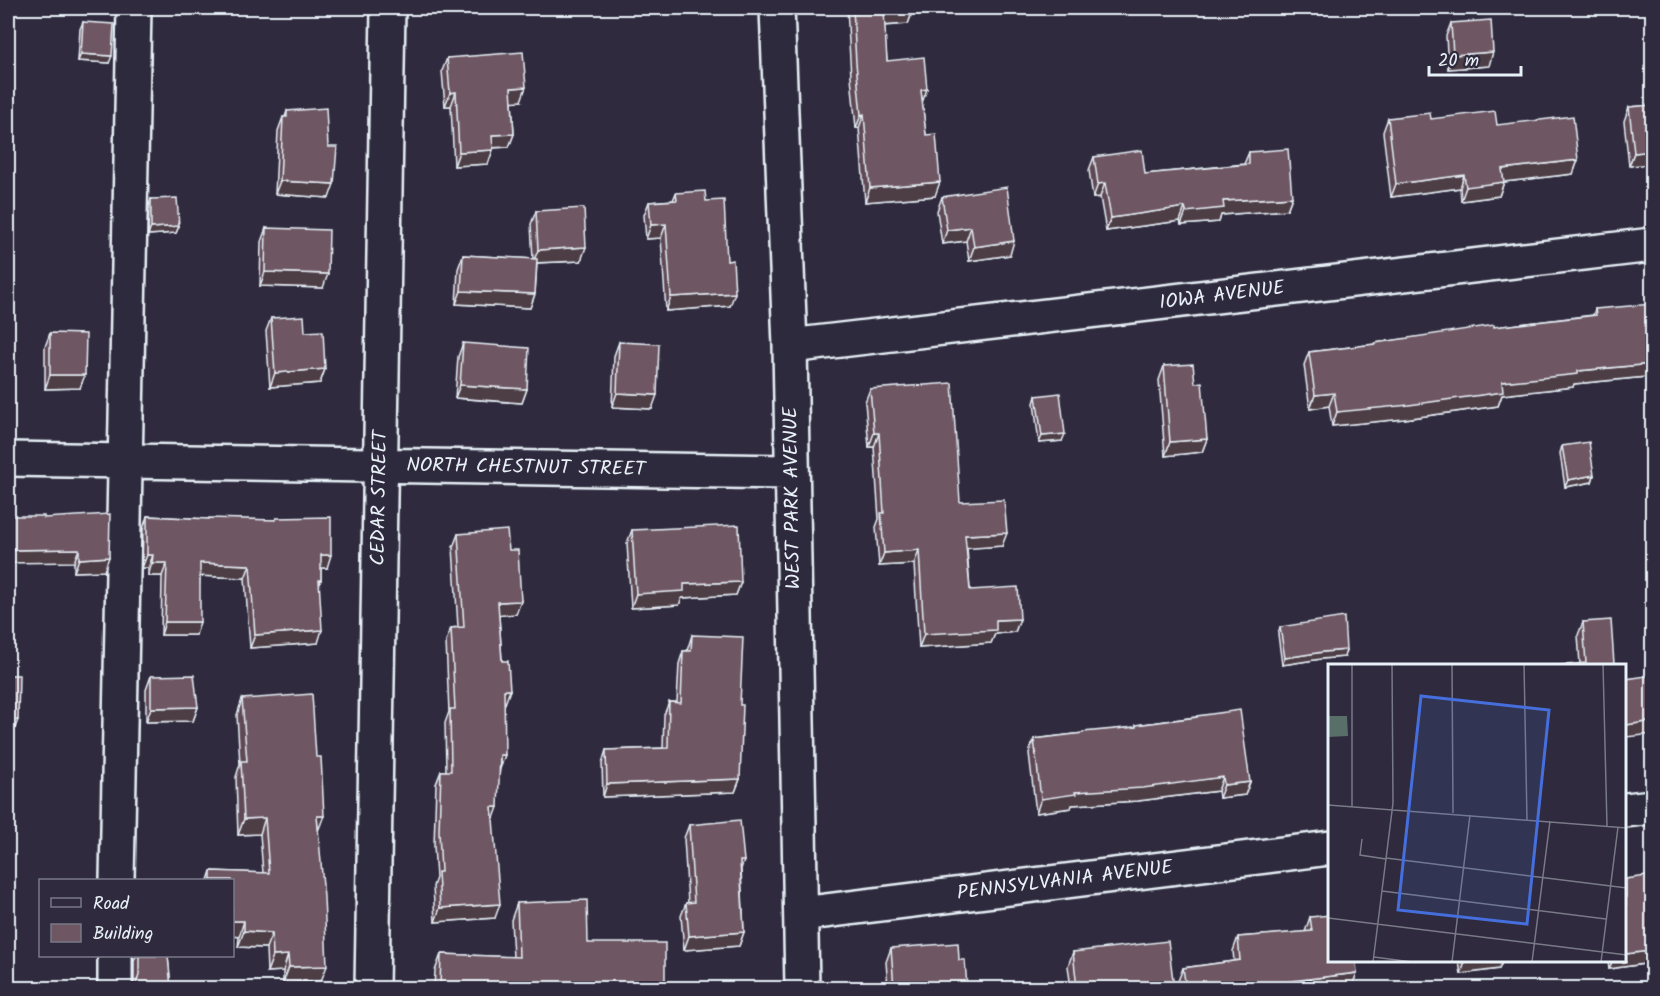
<svg xmlns="http://www.w3.org/2000/svg" width="1660" height="996" font-family="Kalam,sans-serif">
<style>
.lines{fill:none;stroke-linecap:round;stroke-linejoin:round}
.minor-casing{stroke:#e8f1f8;stroke-width:38}
.minor{stroke:#2f2a3d;stroke-width:33}
.wall{fill:#5f4a54;stroke:#e8f1f8;stroke-width:1.5}
.shaded-wall{fill:#4d3c45;stroke:#e8f1f8;stroke-width:1.5}
.building{fill:#6e5662;stroke:#e8f1f8;stroke-width:1.5}
.labels{text-anchor:middle;dominant-baseline:central;stroke-width:4.5;stroke-linejoin:round;paint-order:stroke}
.street-label{font-size:20px;fill:#e8f1f8;stroke:#2f2a3d}
.inset-road{fill:none;stroke:#797a88;stroke-width:1.5}
.view{fill:#466fde;fill-opacity:0.15;stroke:#466fde;stroke-width:3}
.inset-edge{fill:none;stroke:#e8f1f8;stroke-width:3}
</style>
<rect width="100%" height="100%" fill="#2f2a3d"/>
<filter id="ink" filterUnits="userSpaceOnUse"><feTurbulence type="fractalNoise" baseFrequency=".0167" numOctaves="2"/><feDisplacementMap in="SourceGraphic" scale="12" xChannelSelector="R" yChannelSelector="G"/><feConvolveMatrix kernelMatrix="1 2 1 2 8 2 1 2 1" color-interpolation-filters="sRGB"/></filter>
<g filter="url(#ink)">
<g class="lines">
<defs>
<path id="minor" d="M 777,8 L 790,346 L 802,988
M 790,346 L 1652,245
M 8,459 L 792,472
M 1626,810 L 1652,807
M 117,880 L 134,8
M 801,914 L 1330,848
M 115,988 L 115,956
M 372,988 L 388,8"/>
</defs>
<!-- minor casing -->
<use href="#minor" class="minor-casing"/>
<!-- minor -->
<use href="#minor" class="minor"/>
</g>
<!-- wall -->
<path class="wall" d="M 847,8 L 913,8 L 913,10 L 908,24 L 884,26 L 887,61 L 922,102 L 926,135 L 935,196 L 865,202 L 859,128 L 856,128 L 851,77 Z
M 83,22 L 109,63 L 78,61 L 80,29 Z
M 1451,23 L 1489,66 L 1448,69 L 1446,36 Z
M 447,58 L 521,101 L 512,101 L 514,134 L 509,147 L 493,148 L 488,164 L 454,166 L 451,106 L 445,106 L 442,71 Z
M 1653,105 L 1629,166 L 1624,121 L 1629,107 Z
M 287,111 L 329,198 L 275,194 L 278,131 L 283,117 L 285,117 Z
M 1388,118 L 1431,119 L 1497,125 L 1578,160 L 1573,174 L 1504,182 L 1499,196 L 1461,201 L 1460,188 L 1391,197 L 1383,132 Z
M 1249,152 L 1292,197 L 1287,210 L 1221,215 L 1219,222 L 1181,225 L 1180,221 L 1106,231 L 1100,197 L 1093,198 L 1089,170 L 1094,157 L 1145,174 L 1244,164 Z
M 676,193 L 706,201 L 730,306 L 666,311 L 661,238 L 646,239 L 644,215 L 649,202 L 673,200 Z
M 942,197 L 1010,255 L 969,261 L 966,241 L 942,244 L 937,211 Z
M 151,199 L 179,226 L 176,233 L 148,235 L 149,206 Z
M 536,211 L 581,261 L 537,263 L 535,294 L 530,308 L 456,304 L 458,269 L 463,255 L 533,259 L 531,224 Z
M 266,228 L 323,288 L 260,286 L 261,242 Z
M 1595,309 L 1650,358 L 1651,364 L 1646,377 L 1574,384 L 1573,387 L 1502,395 L 1498,406 L 1404,419 L 1332,426 L 1329,406 L 1310,409 L 1304,365 L 1309,352 L 1375,344 L 1375,343 L 1494,327 L 1593,315 Z
M 271,318 L 305,332 L 325,369 L 320,383 L 270,387 L 266,331 Z
M 50,333 L 80,388 L 45,389 L 45,347 Z
M 619,342 L 652,409 L 612,407 L 614,356 Z
M 463,343 L 527,389 L 522,403 L 455,398 L 458,357 Z
M 1164,366 L 1195,383 L 1207,439 L 1202,452 L 1165,456 L 1159,380 Z
M 870,389 L 960,502 L 1002,546 L 967,548 L 970,590 L 1020,619 L 1015,632 L 995,634 L 991,643 L 919,648 L 914,564 L 879,566 L 876,527 L 879,519 L 874,447 L 869,447 L 865,402 Z
M 1036,396 L 1062,441 L 1039,443 L 1034,403 Z
M 1562,446 L 1594,475 L 1592,482 L 1565,487 L 1560,453 Z
M 147,516 L 209,519 L 275,520 L 276,518 L 327,568 L 321,568 L 321,580 L 319,586 L 318,643 L 250,648 L 245,578 L 200,576 L 196,635 L 161,635 L 162,576 L 148,576 L 148,568 L 142,568 L 143,529 Z
M 44,518 L 104,571 L 74,572 L 74,562 Z
M 632,530 L 741,582 L 736,595 L 682,598 L 679,605 L 631,608 L 627,543 Z
M 458,534 L 509,550 L 521,601 L 516,614 L 499,615 L 502,661 L 510,690 L 504,704 L 500,769 L 493,820 L 495,918 L 435,922 L 433,886 L 436,878 L 434,845 L 436,784 L 441,771 L 446,771 L 445,723 L 449,712 L 446,641 L 451,628 L 458,627 L 453,547 Z
M 1583,622 L 1614,664 L 1580,664 L 1578,635 Z
M 1280,627 L 1344,657 L 1321,659 L 1282,665 L 1278,634 Z
M 692,635 L 740,705 L 740,779 L 735,792 L 603,797 L 602,763 L 606,750 L 663,748 L 664,715 L 669,702 L 677,702 L 679,664 L 683,651 L 687,651 Z
M 151,676 L 198,707 L 193,721 L 146,722 L 146,690 Z
M 242,699 L 318,830 L 321,981 L 283,983 L 283,971 L 267,972 L 266,948 L 238,947 L 239,937 L 232,880 L 208,880 L 211,871 L 263,873 L 260,834 L 238,835 L 236,777 L 240,764 L 237,715 Z
M 1197,716 L 1250,782 L 1245,795 L 1219,798 L 1218,791 L 1138,801 L 1072,805 L 1071,808 L 1036,813 L 1029,753 L 1034,739 L 1135,727 L 1136,725 L 1196,717 Z
M 689,825 L 744,861 L 741,869 L 744,932 L 739,946 L 684,950 L 681,916 L 686,903 L 688,903 L 684,838 Z
M 1653,875 L 1653,948 L 1648,948 L 1644,964 L 1609,969 L 1608,962 L 1626,962 Z
M 517,903 L 588,943 L 665,988 L 434,988 L 435,971 L 441,954 L 513,957 L 511,920 Z
M 1310,917 L 1357,973 L 1352,986 L 1334,988 L 1179,988 L 1178,981 L 1183,968 L 1234,961 L 1233,951 L 1238,937 L 1305,932 Z
M 891,948 L 959,960 L 967,988 L 888,988 L 886,962 Z
M 1073,952 L 1173,988 L 1071,988 L 1068,966 Z
M 136,956 L 168,956 L 171,988 L 134,988 L 134,961 Z
M 1459,962 L 1502,962 L 1499,969 L 1461,974 Z"/>
<!-- shaded-wall -->
<path class="shaded-wall" d="M 913,10 L 908,24 L 879,26 L 884,12 Z
M 1493,52 L 1489,66 L 1448,69 L 1453,55 Z
M 81,54 L 112,56 L 109,63 L 78,61 Z
M 526,87 L 521,101 L 506,102 L 511,88 Z
M 927,89 L 922,103 L 921,90 Z
M 456,92 L 451,106 L 445,106 L 450,93 Z
M 864,114 L 859,128 L 856,128 L 861,115 Z
M 514,134 L 509,147 L 487,148 L 492,135 Z
M 493,150 L 488,164 L 454,166 L 459,152 Z
M 1653,151 L 1653,164 L 1629,166 L 1634,153 Z
M 1578,160 L 1573,174 L 1504,182 L 1499,196 L 1461,201 L 1466,187 L 1502,169 Z
M 1464,175 L 1460,188 L 1391,197 L 1396,184 Z
M 280,181 L 334,184 L 329,198 L 275,194 Z
M 940,182 L 935,196 L 865,202 L 870,188 Z
M 1105,183 L 1100,197 L 1093,198 L 1098,184 Z
M 1292,197 L 1287,210 L 1221,215 L 1219,222 L 1181,225 L 1186,212 L 1223,201 Z
M 1185,207 L 1180,221 L 1106,231 L 1111,218 Z
M 666,224 L 661,238 L 646,239 L 651,225 Z
M 179,226 L 176,233 L 148,235 L 151,228 Z
M 971,227 L 966,241 L 942,244 L 947,230 Z
M 1014,241 L 1010,255 L 969,261 L 974,247 Z
M 586,247 L 581,261 L 533,263 L 538,250 Z
M 265,272 L 328,274 L 323,288 L 260,286 Z
M 461,291 L 535,294 L 530,308 L 456,304 Z
M 735,293 L 730,306 L 666,311 L 671,297 Z
M 1649,345 L 1653,345 L 1653,358 L 1644,359 Z
M 1651,364 L 1646,377 L 1574,384 L 1573,387 L 1502,395 L 1498,406 L 1404,419 L 1332,426 L 1337,412 L 1502,382 L 1578,371 Z
M 325,369 L 320,383 L 270,387 L 275,373 Z
M 50,375 L 85,375 L 80,388 L 45,389 Z
M 460,385 L 527,389 L 522,403 L 455,398 Z
M 617,393 L 657,395 L 652,409 L 612,407 Z
M 1334,393 L 1329,406 L 1310,409 L 1315,395 Z
M 874,433 L 879,433 L 874,447 L 869,447 Z
M 1065,434 L 1062,441 L 1039,443 L 1042,436 Z
M 1207,439 L 1202,452 L 1165,456 L 1170,442 Z
M 1594,475 L 1592,482 L 1565,487 L 1568,480 Z
M 1007,533 L 1002,546 L 961,549 L 965,535 Z
M 79,549 L 74,562 L 8,563 L 8,550 Z
M 919,550 L 914,564 L 879,566 L 884,553 Z
M 147,555 L 153,555 L 148,568 L 142,568 Z
M 321,555 L 331,555 L 327,568 L 316,568 Z
M 109,557 L 104,571 L 74,572 L 79,559 Z
M 152,563 L 167,563 L 162,576 L 148,576 Z
M 200,563 L 250,565 L 245,578 L 196,576 Z
M 741,582 L 736,595 L 682,598 L 679,605 L 631,608 L 636,594 L 684,584 Z
M 521,601 L 516,614 L 494,616 L 498,602 Z
M 1020,619 L 1015,632 L 995,634 L 991,643 L 919,648 L 924,634 L 996,620 Z
M 165,622 L 200,622 L 196,635 L 161,635 Z
M 322,630 L 318,643 L 250,648 L 255,635 Z
M 1346,650 L 1344,657 L 1321,659 L 1282,665 L 1285,658 L 1323,652 Z
M 504,690 L 510,690 L 505,704 L 499,704 Z
M 198,707 L 193,721 L 146,722 L 151,708 Z
M 8,720 L 18,720 L 13,733 L 8,733 Z
M 1653,721 L 1653,734 L 1626,737 L 1626,725 Z
M 500,755 L 505,755 L 500,769 Z
M 1223,777 L 1218,791 L 1138,801 L 1072,805 L 1071,808 L 1036,813 L 1041,799 L 1075,792 Z
M 740,779 L 735,792 L 603,797 L 607,784 Z
M 1250,782 L 1245,795 L 1219,798 L 1224,785 Z
M 492,807 L 498,807 L 493,821 Z
M 317,816 L 324,816 L 318,831 Z
M 265,818 L 260,834 L 238,835 L 244,819 Z
M 500,904 L 495,918 L 435,922 L 440,908 Z
M 232,921 L 244,921 L 239,937 L 232,936 Z
M 244,931 L 272,933 L 266,948 L 238,947 Z
M 744,932 L 739,946 L 684,950 L 689,936 Z
M 1647,935 L 1653,935 L 1653,948 L 1642,949 Z
M 1649,951 L 1644,964 L 1609,969 L 1612,962 L 1626,962 L 1626,954 Z
M 288,955 L 283,971 L 267,972 L 273,956 Z
M 1465,962 L 1502,962 L 1499,969 L 1461,974 Z
M 327,966 L 321,981 L 283,983 L 289,967 Z
M 1357,973 L 1352,986 L 1334,988 L 1274,988 L 1276,983 Z"/>
<!-- building -->
<path class="building" d="M 853,8 L 913,8 L 913,10 L 884,12 L 887,61 L 924,57 L 927,89 L 921,90 L 926,135 L 936,134 L 940,182 L 870,188 L 864,114 L 861,115 L 856,63 Z
M 1491,20 L 1493,52 L 1453,55 L 1451,23 Z
M 83,22 L 114,24 L 112,56 L 81,54 Z
M 523,52 L 526,87 L 511,88 L 514,134 L 492,135 L 493,150 L 459,152 L 456,92 L 450,93 L 447,58 Z
M 1653,105 L 1653,151 L 1634,153 L 1629,107 Z
M 326,108 L 328,147 L 337,147 L 334,184 L 280,181 L 283,117 L 287,117 L 287,111 Z
M 1495,111 L 1497,125 L 1573,116 L 1578,160 L 1502,169 L 1504,182 L 1466,187 L 1464,175 L 1396,184 L 1388,118 L 1430,113 L 1431,119 Z
M 1288,149 L 1292,197 L 1223,201 L 1224,208 L 1186,212 L 1185,207 L 1111,218 L 1105,183 L 1098,184 L 1094,157 L 1142,150 L 1145,174 L 1249,164 L 1249,152 Z
M 1007,187 L 1014,241 L 974,247 L 971,227 L 947,230 L 942,197 Z
M 705,191 L 706,201 L 724,200 L 727,261 L 733,260 L 735,293 L 671,297 L 666,224 L 651,225 L 649,202 L 677,200 L 676,193 Z
M 177,198 L 179,226 L 151,228 L 151,199 Z
M 584,208 L 586,247 L 538,250 L 536,211 Z
M 266,228 L 329,230 L 328,274 L 265,272 Z
M 463,255 L 537,259 L 535,294 L 461,291 Z
M 1653,304 L 1653,345 L 1649,345 L 1651,364 L 1578,371 L 1578,374 L 1502,382 L 1503,392 L 1409,405 L 1337,412 L 1334,393 L 1315,395 L 1309,352 L 1376,344 L 1375,343 L 1494,325 L 1494,327 L 1596,315 L 1595,309 Z
M 304,316 L 305,332 L 323,331 L 325,369 L 275,373 L 271,318 Z
M 50,333 L 86,334 L 85,375 L 50,375 Z
M 619,342 L 659,344 L 657,395 L 617,393 Z
M 463,343 L 529,348 L 527,389 L 460,385 Z
M 1193,364 L 1195,383 L 1202,382 L 1207,439 L 1170,442 L 1164,366 Z
M 952,383 L 960,502 L 1004,500 L 1007,533 L 965,535 L 970,590 L 1018,587 L 1020,619 L 996,620 L 996,630 L 924,634 L 919,550 L 884,553 L 881,513 L 884,513 L 879,433 L 874,433 L 870,389 Z
M 1060,393 L 1065,434 L 1042,436 L 1036,396 Z
M 1589,442 L 1594,475 L 1568,480 L 1562,446 Z
M 110,514 L 109,557 L 79,559 L 79,549 L 8,550 L 8,516 L 44,516 L 44,518 Z
M 147,516 L 209,519 L 209,518 L 276,520 L 276,518 L 331,517 L 331,555 L 321,555 L 321,580 L 319,580 L 322,630 L 255,635 L 250,565 L 200,563 L 200,622 L 165,622 L 167,563 L 152,563 L 153,555 L 147,555 Z
M 739,525 L 741,582 L 684,584 L 684,591 L 636,594 L 632,530 Z
M 507,530 L 509,550 L 518,550 L 521,601 L 498,602 L 502,661 L 508,661 L 510,690 L 504,690 L 505,755 L 500,755 L 498,807 L 492,807 L 500,904 L 440,908 L 438,872 L 441,872 L 439,831 L 441,771 L 451,771 L 450,709 L 455,709 L 451,628 L 464,627 L 458,534 Z
M 1344,617 L 1346,650 L 1323,652 L 1285,658 L 1280,627 Z
M 1611,620 L 1614,664 L 1620,664 L 1620,666 L 1554,666 L 1586,663 L 1583,622 Z
M 692,635 L 743,637 L 740,705 L 743,705 L 740,779 L 607,784 L 606,750 L 668,748 L 669,702 L 681,703 L 683,651 L 691,651 Z
M 8,675 L 19,675 L 18,720 L 8,720 Z
M 194,675 L 198,707 L 151,708 L 151,676 Z
M 1653,675 L 1653,721 L 1626,725 L 1626,679 Z
M 312,694 L 316,757 L 321,757 L 324,816 L 317,816 L 324,897 L 327,966 L 289,967 L 288,955 L 273,956 L 272,933 L 244,931 L 244,921 L 232,921 L 232,880 L 211,880 L 211,871 L 269,873 L 265,818 L 244,819 L 241,761 L 247,761 L 242,699 Z
M 1240,710 L 1250,782 L 1224,785 L 1223,777 L 1143,788 L 1075,792 L 1076,794 L 1041,799 L 1034,739 L 1083,733 L 1083,732 L 1136,727 L 1136,725 L 1197,717 L 1197,716 Z
M 740,820 L 744,861 L 740,861 L 744,932 L 689,936 L 686,903 L 694,902 L 689,825 Z
M 1653,875 L 1653,935 L 1647,935 L 1649,951 L 1626,954 L 1626,879 Z
M 587,900 L 588,943 L 665,943 L 665,988 L 440,988 L 441,954 L 519,957 L 517,903 Z
M 1330,915 L 1330,962 L 1356,962 L 1357,973 L 1276,983 L 1277,988 L 1186,988 L 1183,968 L 1240,960 L 1238,937 L 1312,931 L 1310,917 Z
M 1168,941 L 1174,988 L 1077,988 L 1073,952 Z
M 958,943 L 959,960 L 965,960 L 967,988 L 894,988 L 891,948 Z
M 139,956 L 168,956 L 171,988 L 136,988 L 136,984 L 139,974 Z"/>
</g>
<g class="labels">
<!-- street labels -->
<g class="street-label">
<text transform="translate(1222 296) rotate(-7)">IOWA AVENUE</text>
<text transform="translate(526 468) rotate(1)">NORTH CHESTNUT STREET</text>
<text transform="translate(380 498) rotate(-89)">CEDAR STREET</text>
<text transform="translate(793 498) rotate(-91)">WEST PARK AVENUE</text>
<text transform="translate(1065 881) rotate(-7)">PENNSYLVANIA AVENUE</text>
</g>
</g>
<!-- overview -->
<g transform="translate(1328 664)">
<rect width="298" height="298" fill="#2f2a3d"/>
<path d="M 0,52 L 19,52 L 20,72 L 0,73 Z" fill="#586f69"/>
<path class="inset-road" d="M 124,0 L 125,149M 196,0 L 199,156M 275,0 L 279,162M 0,141 L 299,164M 24,142 L 24,0M 34,175 L 32,191 L 58,195M 58,194 L 299,224M 54,227 L 278,255M 0,254 L 299,291M 46,293 L 84,298M 45,298 L 65,139 L 64,0M 124,298 L 142,151M 204,298 L 222,157M 273,298 L 290,163"/>
<path class="view" d="M 93,32 L 221,46 L 199,260 L 70,246 Z"/>
<rect width="298" height="298" class="inset-edge"/>
</g>
<!-- margin -->
<rect width="1660" height="996" fill="none" stroke="#2f2a3d" stroke-width="30"/>
<rect x="15" y="15" width="1630" height="966" fill="none" stroke="#e8f1f8" stroke-width="2" filter="url(#ink)"/>
<!-- legend -->
<rect x="39" y="879" width="195" height="78" fill="#2f2a3d" stroke="#797a88" stroke-width="1.5"/>
<rect x="51" y="898" width="30" height="9" fill="#2f2a3d" stroke="#797a88" stroke-width="1.5"/>
<text x="93" y="909" font-size="18" fill="#e8f1f8">Road</text>
<rect x="51" y="924" width="30" height="18" fill="#6e5662" stroke="#797a88" stroke-width="1.5"/>
<text x="93" y="939" font-size="18" fill="#e8f1f8">Building</text>
<!-- scale -->
<path d="M1429 66v9h92v-9" fill="none" stroke="#e8f1f8" stroke-width="3"/>
<text x="1438" y="66" font-size="18" fill="#e8f1f8" stroke="#2f2a3d" stroke-width="4.5" paint-order="stroke">20 m</text>
</svg>
